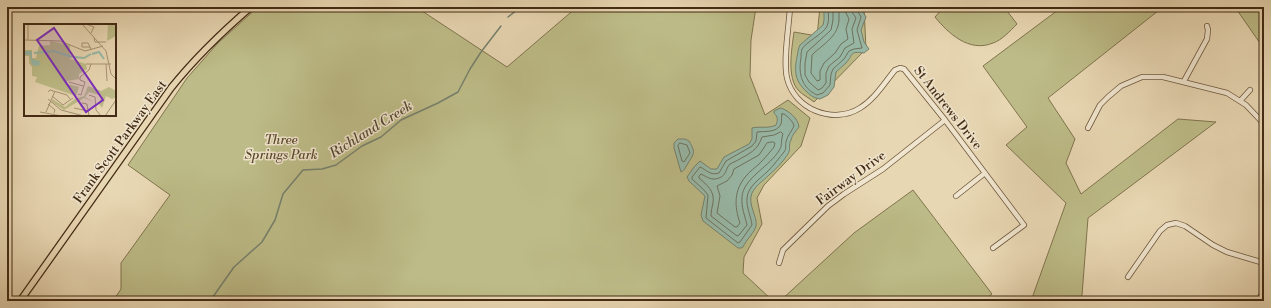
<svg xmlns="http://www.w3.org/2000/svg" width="1271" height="308" font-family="'Libre Bodoni',serif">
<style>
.green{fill:#bdbc88;stroke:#80744e}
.water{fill:#98baa9;stroke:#76816d}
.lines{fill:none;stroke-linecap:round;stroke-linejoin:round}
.shore{stroke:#6e725e;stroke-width:1}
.stream{stroke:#76816d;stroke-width:1.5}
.minor-casing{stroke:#6c563c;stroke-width:6}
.major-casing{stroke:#432b14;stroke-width:8}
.minor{stroke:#f0e5ce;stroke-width:4.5}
.major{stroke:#e8d7b3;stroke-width:5.5}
.labels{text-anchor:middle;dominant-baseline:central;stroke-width:3;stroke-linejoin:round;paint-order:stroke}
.street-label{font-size:13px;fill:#432b14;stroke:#f0e5ce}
.park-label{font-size:13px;font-style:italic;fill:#5b482b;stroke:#f0e5ce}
.water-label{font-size:14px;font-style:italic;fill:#544832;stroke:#f0e5ce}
.inset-river{fill:none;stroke:#98baa9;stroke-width:2}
.inset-road{fill:none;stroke:#a69273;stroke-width:1}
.view{fill:#7b2cbf;fill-opacity:0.15;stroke:#7b2cbf;stroke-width:2}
.inset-edge{fill:none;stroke:#432b14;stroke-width:2}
</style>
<rect width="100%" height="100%" fill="#e8d7b3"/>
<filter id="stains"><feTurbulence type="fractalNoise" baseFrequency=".005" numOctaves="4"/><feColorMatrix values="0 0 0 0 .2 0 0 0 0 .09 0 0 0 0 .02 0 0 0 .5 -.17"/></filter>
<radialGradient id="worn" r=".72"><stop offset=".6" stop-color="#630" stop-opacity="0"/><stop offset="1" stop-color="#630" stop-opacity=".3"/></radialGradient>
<!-- green -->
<path class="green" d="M 258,7 L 416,7 L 507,67 L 577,7 L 756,7 L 751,40 L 750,76 L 765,115 L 788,100 L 810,118 L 801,146 L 764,185 L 757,198 L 762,224 L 744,257 L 743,273 L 773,301 L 113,301 L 121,289 L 121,263 L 170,195 L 128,165 L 187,78 L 218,43 Z
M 820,7 L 864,7 L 866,49 L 814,102 C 809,98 803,95 799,91 C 786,78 792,48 794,32 L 817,36 Z
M 944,7 L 1004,7 L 1017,24 C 1010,31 1002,40 993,43 C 969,53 948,33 935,17 Z
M 1062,7 L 1163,7 L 1048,98 L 1075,139 L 1066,163 L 1081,194 L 1178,119 L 1216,122 L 1088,218 L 1082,295 L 1079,301 L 1031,301 L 1066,203 L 1006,145 L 1027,127 L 983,66 Z
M 1235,7 L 1264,7 L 1264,49 Z
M 913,190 L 992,294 L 983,301 L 780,301 L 854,233 Z"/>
<!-- water -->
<path class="water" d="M 824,7 L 860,7 L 866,17 L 861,30 L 864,42 L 869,49 L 864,53 C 849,51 854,54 846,63 C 843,66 839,69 836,72 L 834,87 L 828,95 L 820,99 C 814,98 811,96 807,92 C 795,81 794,72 797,57 C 798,52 798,49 800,45 L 823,25 L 824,20 Z
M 781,108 C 789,111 798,118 799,127 C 796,131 792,135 791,140 C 788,145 791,149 788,154 C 783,162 776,169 769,175 C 763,181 756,185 752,193 C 747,204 758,217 756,226 C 755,232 746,240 743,247 L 741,248 L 738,248 L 703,221 L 701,215 L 705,196 L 689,181 L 687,177 L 694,167 L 700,161 L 711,169 L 717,169 L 724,157 L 749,144 L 752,139 L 752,128 C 760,126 768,129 776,125 C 778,120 778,117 774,113 L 774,111 L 778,109 Z
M 678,139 L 685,139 L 689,141 C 697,154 693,154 687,165 C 685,168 685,170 681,172 L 674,148 L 674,143 Z"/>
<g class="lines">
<!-- shore -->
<path class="shore" d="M 828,7 C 828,14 830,22 826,28 C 821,35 805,43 802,49 C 801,52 801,56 801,58 C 798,74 802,88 817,95 L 823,93 L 830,85 L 831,74 L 833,69 L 844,59 L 849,51 L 854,49 L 862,48 L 857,30 L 861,17 L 857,10 L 856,7
M 833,7 L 833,20 L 831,30 L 807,52 L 805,63 L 805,75 L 809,82 L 818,90 L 822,88 L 826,83 L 826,73 L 829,66 L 840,57 L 845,48 L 854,43 L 852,29 L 856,18 L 852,12 L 851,7
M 839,7 C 839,11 839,16 839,20 C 838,37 823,44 812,55 L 811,73 L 817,81 L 820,80 L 820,71 L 824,63 L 835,53 L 841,44 L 848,39 L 846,29 L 849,19 L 846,13 L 845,7
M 782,114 L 784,114 C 788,117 793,121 794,126 C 792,131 787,136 786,142 C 785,146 787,148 784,152 C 779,158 774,165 768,171 C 760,179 748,186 747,198 C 746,207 751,216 752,225 L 740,242 L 738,243 L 706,218 L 708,195 L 704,190 L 692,179 L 692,177 L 700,167 C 707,170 710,176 719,173 L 726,161 L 752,146 L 756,141 L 757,132 C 765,131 777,133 781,124 C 782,120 781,117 782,114 Z
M 781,132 L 783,134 C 781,139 782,146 780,149 C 771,166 743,178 742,197 C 741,207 745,216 747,225 L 739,235 L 737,236 L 711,216 C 711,212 712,207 713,203 C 715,191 707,185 699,178 L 699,176 L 701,174 C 707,177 712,181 719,178 C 727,175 725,169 730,164 C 732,163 736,161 738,160 C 749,154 758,150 762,137 L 774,135 Z
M 773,142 L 775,143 L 774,147 C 770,152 765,158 760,163 C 755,168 750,171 746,176 C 734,190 734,206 740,223 L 737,227 L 735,227 L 717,213 L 720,196 L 717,186 L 727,181 L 732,175 L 734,169 L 759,155 L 767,143 Z
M 680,143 L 687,145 L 690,153 L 684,162 L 682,161 L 678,146 Z"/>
<!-- stream -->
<path class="stream" d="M 508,17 L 521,7
M 210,301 L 234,267 L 262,242 L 275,220 L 283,194 L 303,170 L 322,169 L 336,165 L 362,146 L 381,137 L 401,120 L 438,103 L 458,92 L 470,69 L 481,52 L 501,26"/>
<defs>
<path id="minor" d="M 790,7 C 789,27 783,59 787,78 C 794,109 833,125 860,108 C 875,99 885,82 895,70 L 900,68 L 904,69 L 945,120 L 1024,225 L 993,248
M 1184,81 L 1207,39 L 1208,30 L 1207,26
M 1240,101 L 1250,90
M 1088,128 L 1100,105 L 1108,97 L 1121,86 L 1142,77 L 1163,77 L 1227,93 L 1246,105 L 1264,124
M 956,196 L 985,173
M 779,263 L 783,250 L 828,206 L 844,194 L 883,169 L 945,120
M 1128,277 L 1160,231 L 1167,225 L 1176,223 L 1185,226 L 1213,245 L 1227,252 L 1264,263
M 1258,301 L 1264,290"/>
<path id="major" d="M 20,301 L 171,88 C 195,58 222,32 251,7"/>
</defs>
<!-- minor casing -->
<use href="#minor" class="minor-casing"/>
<!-- major casing -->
<use href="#major" class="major-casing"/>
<!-- minor -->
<use href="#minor" class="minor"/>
<!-- major -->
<use href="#major" class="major"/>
</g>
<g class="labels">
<!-- street labels -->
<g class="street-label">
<text transform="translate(948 108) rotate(52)">St Andrews Drive</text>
<text transform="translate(120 142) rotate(-54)">Frank Scott Parkway East</text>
<text transform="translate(851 178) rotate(-36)">Fairway Drive</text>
</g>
<!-- park labels -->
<g class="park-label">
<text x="281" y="140">Three<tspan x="281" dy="15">Springs Park</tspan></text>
</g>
<!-- water labels -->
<g class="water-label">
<text transform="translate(371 130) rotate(-32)">Richland Creek</text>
</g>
</g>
<!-- overview -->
<g transform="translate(24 24)">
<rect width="92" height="92" fill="#e8d7b3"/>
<path d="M 84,0 L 92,0 L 92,12 L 83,17 ZM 26,17 L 46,21 L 46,35 L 62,40 L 63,45 L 55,50 L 55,55 L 43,57 L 43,60 L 55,63 L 52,72 L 11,58 L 13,53 L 8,52 L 8,43 L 5,39 L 5,32 L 0,32 L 0,26 L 8,26 L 8,34 L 12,34 L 15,22 L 26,21 ZM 64,62 L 77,67 L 85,63 L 92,67 L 92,73 L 88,75 L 82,72 L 78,84 L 75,80 L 78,72 L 65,68 L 61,73 L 70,78 L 60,74 L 40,86 L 28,78 L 28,75 L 41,83 L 51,75 L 60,72 Z" fill="#bdbc88"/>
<path d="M 0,27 L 8,27 L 8,35 L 16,37 L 15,42 L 8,41 L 6,31 L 0,31 Z" fill="#98baa9"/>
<path class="inset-river" d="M 10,29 L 30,27 L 48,33M 68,30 L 75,28 L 80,35M 49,33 L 60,34 L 67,30"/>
<path class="inset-road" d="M 4,0 L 4,16M 58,0 L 82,27 L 87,50 L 92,55M 62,0 L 70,3 L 67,9M 70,14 L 71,18 L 82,18M 0,16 L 36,17 L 61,27 L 79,22M 66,23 L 58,23 L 58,19 L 64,19 L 67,25M 62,40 L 87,40M 82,40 L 83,57M 45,58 L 59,62M 24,68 L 26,66 L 43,71 L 46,75M 54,70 L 57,71 L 61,58 L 56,56 L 56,53 L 65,46 L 67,40M 65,71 L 71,73 L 72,86 L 77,92M 28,72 L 39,81 L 49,74M 24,75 L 37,86 L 60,92M 58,79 L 63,80 L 65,92M 24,80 L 31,86 L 30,89M 50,84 L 64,87M 16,88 L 38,92M 22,88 L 31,67M 81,92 L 92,76"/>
<path class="view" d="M 30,4 L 79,76 L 62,88 L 13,16 Z"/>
<rect width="92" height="92" class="inset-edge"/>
</g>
<!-- margin -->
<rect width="1271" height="308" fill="none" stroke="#e8d7b3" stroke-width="24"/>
<rect x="8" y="8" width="1255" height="292" fill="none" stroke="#432b14" stroke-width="2"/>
<rect x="12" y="12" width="1247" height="284" fill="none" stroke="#432b14"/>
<rect width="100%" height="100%" filter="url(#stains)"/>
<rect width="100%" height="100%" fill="url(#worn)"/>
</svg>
